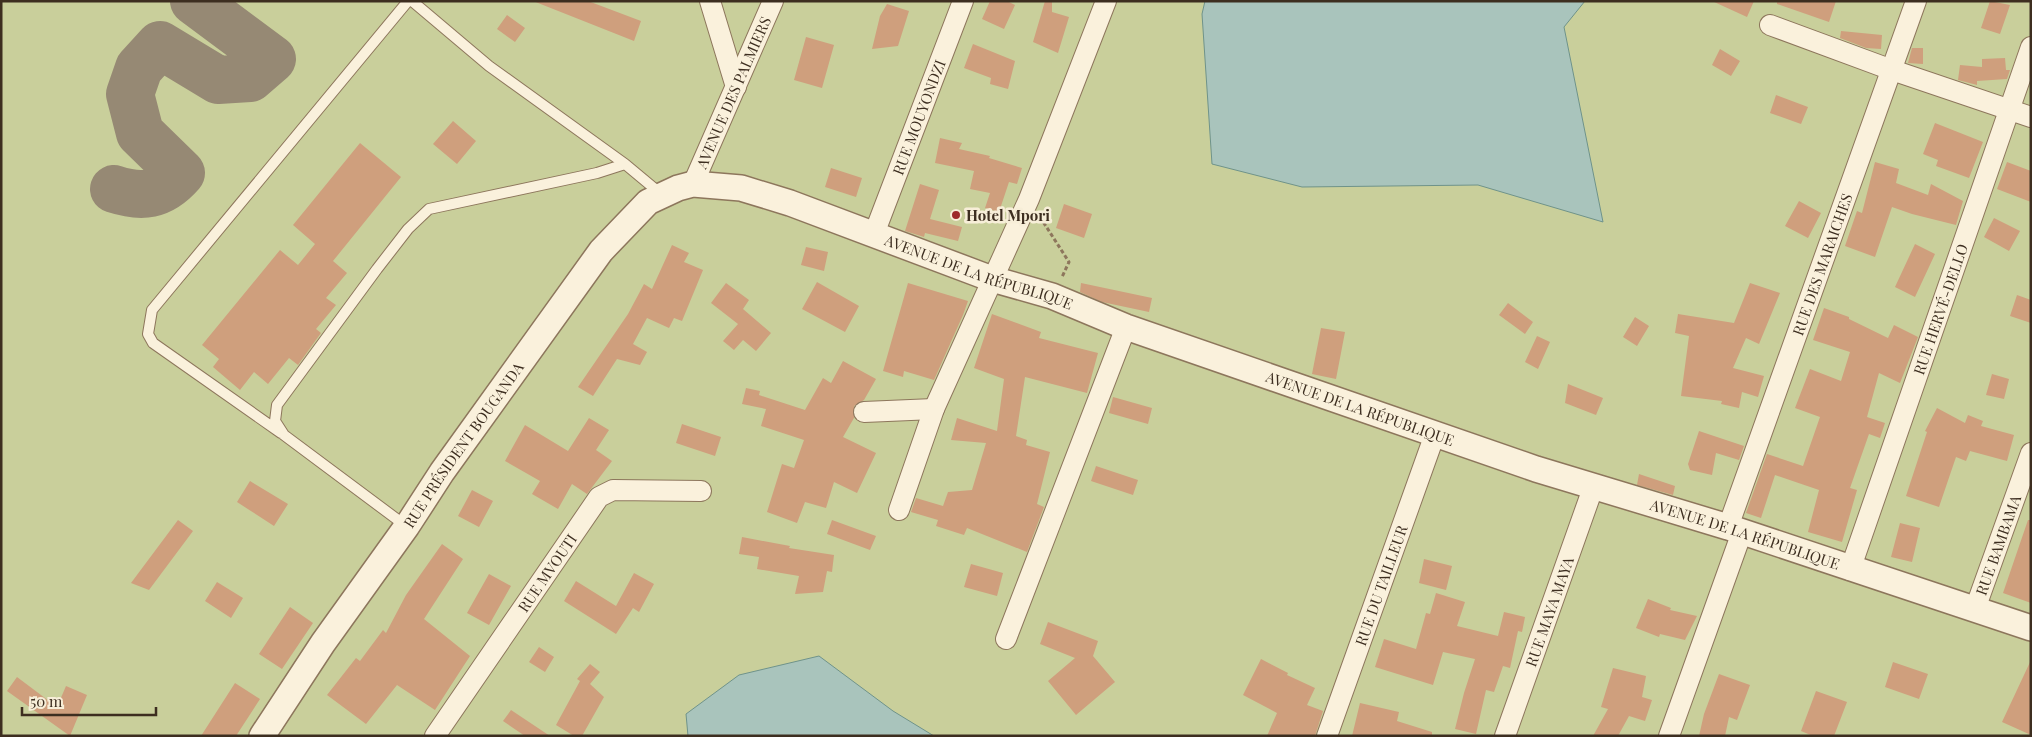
<svg xmlns="http://www.w3.org/2000/svg" width="2032" height="737" font-family="'Playfair Display',serif">
<style>
.green{fill:#c9cf9b}
.water{fill:#a9c4bc;stroke:#6f938a}
.lines{fill:none;stroke-linecap:round;stroke-linejoin:round}
.taxiway{stroke:#968974;stroke-width:48}
.building{fill:#cf9f7d}
.service-casing{stroke:#8d765c;stroke-width:12}
.minor-casing{stroke:#8d765c;stroke-width:22}
.tertiary-casing{stroke:#8d765c;stroke-width:28}
.path{stroke:#8d765c;stroke-width:3;stroke-dasharray:4 2.5;stroke-linecap:butt}
.service{stroke:#faf1dc;stroke-width:10}
.minor{stroke:#faf1dc;stroke-width:20}
.tertiary{stroke:#faf1dc;stroke-width:25}
.poi-dot{fill:#9e2a2b;stroke:#f7eed8;stroke-width:2}
.labels{text-anchor:middle;dominant-baseline:central;stroke-width:5;stroke-linejoin:round;paint-order:stroke}
.street-label{font-size:15px;fill:#3d2e20;stroke:#f7eed8}
.poi-label{font-size:15px;font-weight:bold;fill:#3d2e20;stroke:#f7eed8;text-anchor:start}
</style>
<rect width="100%" height="100%" fill="#f0e4c8"/>
<!-- green -->
<path class="green" d="M 1,1 L 2031,1 L 2031,736 L 1,736 Z"/>
<!-- water -->
<path class="water" d="M 1205,1 L 1585,1 L 1564,27 L 1603,222 L 1478,185 L 1302,187 L 1212,164 L 1202,14 Z
M 819,656 L 893,711 L 934,736 L 688,736 L 686,714 L 739,675 Z"/>
<g class="lines">
<!-- taxiway -->
<path class="taxiway" d="M 114,189 C 142,198 161,196 181,173 L 140,133 L 130,94 L 139,68 L 160,45 L 218,80 L 250,78 L 272,59 L 194,1"/>
</g>
<!-- building -->
<path class="building" d="M 533,1 L 588,1 L 641,21 L 634,41 Z
M 990,1 L 1007,1 L 1015,5 L 1004,29 L 982,19 Z
M 1045,1 L 1052,1 L 1052,12 L 1069,17 L 1058,53 L 1033,42 Z
M 1712,1 L 1754,1 L 1747,17 Z
M 1777,1 L 1836,1 L 1829,22 L 1777,4 Z
M 1990,1 L 2010,5 L 2000,34 L 1981,28 Z
M 887,4 L 909,11 L 898,46 L 872,49 L 880,16 Z
M 507,15 L 525,28 L 515,42 L 497,29 Z
M 1841,31 L 1882,35 L 1881,49 L 1866,48 L 1840,38 Z
M 806,37 L 834,45 L 822,88 L 794,80 Z
M 973,44 L 1015,61 L 1008,89 L 990,84 L 991,78 L 964,68 Z
M 1912,48 L 1923,48 L 1923,64 L 1908,63 Z
M 1720,49 L 1740,61 L 1731,76 L 1712,65 Z
M 2005,58 L 2006,70 L 2010,70 L 2007,79 L 1977,81 L 1977,85 L 1958,80 L 1960,65 L 1982,67 L 1982,59 Z
M 1776,95 L 1808,107 L 1801,124 L 1770,113 Z
M 453,121 L 476,141 L 457,164 L 433,144 Z
M 1935,123 L 1983,142 L 1969,178 L 1936,166 L 1938,160 L 1923,154 Z
M 940,138 L 962,143 L 959,149 L 990,156 L 989,158 L 1022,168 L 1017,184 L 1009,182 L 999,212 L 985,208 L 990,193 L 970,189 L 974,171 L 935,163 Z
M 360,143 L 401,177 L 333,261 L 347,273 L 326,298 L 336,305 L 316,329 L 321,333 L 298,365 L 289,358 L 268,384 L 254,372 L 240,390 L 213,367 L 219,359 L 202,345 L 280,250 L 298,265 L 315,244 L 293,225 Z
M 1875,162 L 1899,169 L 1896,183 L 1928,195 L 1931,184 L 1963,201 L 1956,225 L 1912,214 L 1892,207 L 1875,257 L 1845,246 L 1857,211 L 1862,213 Z
M 2007,162 L 2031,171 L 2031,202 L 1997,189 Z
M 831,168 L 862,178 L 856,197 L 825,187 Z
M 920,184 L 939,190 L 930,219 L 962,227 L 958,241 L 925,233 L 924,237 L 905,231 Z
M 1799,201 L 1821,213 L 1808,238 L 1785,226 Z
M 1064,204 L 1092,214 L 1084,238 L 1056,228 Z
M 1994,218 L 2020,231 L 2009,251 L 1984,237 Z
M 1915,244 L 1935,254 L 1915,297 L 1895,287 Z
M 672,245 L 689,253 L 684,262 L 703,270 L 682,321 L 674,318 L 669,328 L 647,318 L 633,344 L 647,352 L 640,365 L 617,359 L 593,396 L 578,387 L 628,314 L 644,284 L 652,289 Z
M 806,247 L 828,252 L 824,271 L 801,265 Z
M 817,282 L 859,306 L 845,332 L 802,309 Z
M 726,283 L 749,300 L 743,309 L 771,333 L 756,351 L 743,340 L 734,350 L 723,341 L 738,324 L 711,303 Z
M 908,283 L 968,301 L 963,315 L 934,380 L 904,371 L 903,377 L 883,371 Z
M 1081,283 L 1152,298 L 1149,312 L 1102,302 L 1080,292 Z
M 1750,283 L 1780,293 L 1759,344 L 1746,338 L 1733,368 L 1764,376 L 1758,397 L 1742,392 L 1739,408 L 1721,404 L 1722,401 L 1681,396 L 1689,336 L 1675,333 L 1678,314 L 1734,323 Z
M 2017,295 L 2031,300 L 2031,323 L 2010,316 Z
M 1508,303 L 1533,322 L 1525,334 L 1499,315 Z
M 1824,308 L 1849,317 L 1849,319 L 1888,338 L 1894,325 L 1918,337 L 1900,383 L 1879,373 L 1867,417 L 1885,423 L 1880,438 L 1869,434 L 1850,488 L 1857,490 L 1842,542 L 1808,532 L 1819,490 L 1775,475 L 1761,518 L 1746,513 L 1767,454 L 1803,466 L 1820,417 L 1795,408 L 1810,369 L 1841,381 L 1850,352 L 1813,340 Z
M 992,314 L 1041,332 L 1039,338 L 1098,353 L 1087,393 L 1025,377 L 1016,436 L 1027,440 L 1026,445 L 1050,452 L 1037,504 L 1044,507 L 1027,552 L 967,528 L 964,535 L 936,526 L 938,520 L 911,512 L 916,498 L 943,506 L 948,492 L 972,490 L 986,443 L 951,440 L 957,418 L 997,431 L 1004,379 L 974,368 Z
M 1635,317 L 1649,326 L 1637,346 L 1623,337 Z
M 1321,328 L 1345,332 L 1336,379 L 1312,374 Z
M 1537,336 L 1550,342 L 1538,369 L 1525,362 Z
M 843,361 L 876,379 L 864,400 L 854,406 L 854,418 L 843,437 L 876,453 L 857,493 L 834,482 L 826,508 L 805,502 L 797,523 L 767,512 L 782,464 L 794,468 L 804,440 L 761,426 L 766,409 L 742,404 L 746,388 L 760,391 L 759,395 L 805,410 L 823,378 L 831,383 Z
M 1992,374 L 2009,379 L 2004,399 L 1986,395 Z
M 1568,384 L 1603,398 L 1596,415 L 1565,403 Z
M 1113,397 L 1152,408 L 1148,424 L 1109,413 Z
M 1937,408 L 1965,423 L 1968,415 L 1983,421 L 1981,426 L 2014,435 L 2007,461 L 1970,451 L 1966,461 L 1956,457 L 1939,507 L 1906,496 L 1927,432 L 1925,431 Z
M 589,418 L 609,430 L 596,450 L 612,461 L 587,494 L 572,484 L 558,509 L 532,494 L 540,481 L 505,461 L 525,425 L 568,451 Z
M 682,424 L 721,437 L 715,456 L 676,443 Z
M 1699,431 L 1744,446 L 1739,460 L 1716,453 L 1712,475 L 1690,470 L 1688,464 Z
M 1096,466 L 1138,480 L 1133,495 L 1091,481 Z
M 1639,474 L 1675,486 L 1673,495 L 1637,485 Z
M 250,481 L 288,504 L 274,526 L 237,502 Z
M 472,490 L 493,501 L 479,527 L 458,516 Z
M 178,520 L 193,531 L 149,590 L 131,583 Z
M 832,520 L 876,536 L 870,550 L 827,534 Z
M 2028,520 L 2031,520 L 2031,603 L 2003,593 Z
M 1900,523 L 1920,528 L 1912,562 L 1891,557 Z
M 742,537 L 790,546 L 789,548 L 834,555 L 832,572 L 827,571 L 823,592 L 795,594 L 799,576 L 757,569 L 759,557 L 739,554 Z
M 442,544 L 463,559 L 424,619 L 470,656 L 435,710 L 397,685 L 366,724 L 327,695 L 356,658 L 360,661 L 383,630 L 386,633 L 406,595 Z
M 1424,559 L 1452,566 L 1446,590 L 1419,583 Z
M 971,564 L 1003,573 L 997,596 L 964,587 Z
M 634,573 L 654,584 L 639,612 L 633,608 L 616,634 L 564,601 L 576,581 L 616,606 Z
M 489,574 L 511,586 L 489,625 L 467,613 Z
M 217,582 L 243,598 L 231,618 L 205,601 Z
M 1436,593 L 1465,602 L 1457,626 L 1498,636 L 1504,612 L 1525,617 L 1522,632 L 1518,631 L 1510,668 L 1503,666 L 1494,692 L 1486,690 L 1476,734 L 1455,729 L 1464,693 L 1475,659 L 1443,652 L 1433,685 L 1375,667 L 1384,639 L 1416,649 L 1426,613 L 1430,614 Z
M 1648,599 L 1671,608 L 1670,610 L 1697,616 L 1685,640 L 1660,634 L 1659,637 L 1636,628 Z
M 290,607 L 313,623 L 282,669 L 259,654 Z
M 1048,622 L 1098,641 L 1093,656 L 1115,682 L 1076,715 L 1048,681 L 1075,658 L 1040,644 Z
M 539,647 L 554,657 L 545,672 L 529,662 Z
M 1261,659 L 1288,673 L 1287,675 L 1315,688 L 1307,705 L 1323,711 L 1315,736 L 1267,736 L 1277,713 L 1243,695 Z
M 2031,660 L 2031,735 L 2002,722 Z
M 1893,662 L 1928,674 L 1919,699 L 1885,687 Z
M 590,664 L 600,672 L 590,684 L 604,697 L 582,736 L 574,736 L 556,725 L 580,681 L 577,679 Z
M 1613,668 L 1646,676 L 1642,697 L 1652,700 L 1645,721 L 1629,716 L 1618,736 L 1593,736 L 1608,709 L 1601,707 Z
M 1719,674 L 1750,685 L 1737,720 L 1729,717 L 1725,736 L 1699,736 L 1704,714 Z
M 17,677 L 57,707 L 66,686 L 87,695 L 70,736 L 7,691 Z
M 235,683 L 260,699 L 236,736 L 201,736 Z
M 1816,691 L 1847,702 L 1834,736 L 1813,736 L 1801,731 Z
M 1360,703 L 1399,712 L 1397,721 L 1432,732 L 1432,736 L 1352,736 Z
M 511,710 L 550,736 L 525,736 L 503,721 Z"/>
<g class="lines">
<defs>
<path id="service" d="M 412,1 L 489,66 L 625,164 L 661,194
M 281,433 L 153,343 L 148,334 L 152,310 L 408,1
M 406,526 L 284,435 L 275,421 L 277,405 L 377,269 L 408,229 L 429,209 L 597,173 L 625,164"/>
<g id="minor">
<path d="M 710,1 L 736,87"/>
<path d="M 1770,25 L 1892,70 L 2031,117"/>
<path id="s1" d="M 693,184 L 773,1"/>
<path id="s2" d="M 874,234 L 963,1"/>
<path d="M 864,412 L 934,409"/>
<path d="M 899,510 L 934,409 L 1029,199 L 1106,1"/>
<path id="s3" d="M 1728,527 L 1916,1"/>
<path id="s4" d="M 1850,570 L 2031,47"/>
<path id="s5" d="M 1975,609 L 2031,453"/>
<path d="M 1006,639 L 1126,327"/>
<path id="s6" d="M 435,736 L 599,497 L 613,490 L 701,491"/>
<path id="s7" d="M 1327,736 L 1435,434"/>
<path id="s8" d="M 1505,736 L 1593,488"/>
<path d="M 1669,736 L 1742,532"/>
</g>
<g id="tertiary">
<path id="s9" d="M 262,736 L 323,643 L 407,526 L 442,472 L 601,251 L 648,202 L 678,188 L 693,184 L 741,188 L 790,203 L 992,279 L 1052,296 L 1126,327 L 1536,469 L 1728,527 L 2031,628"/>
</g>
</defs>
<!-- service casing -->
<use href="#service" class="service-casing"/>
<!-- minor casing -->
<use href="#minor" class="minor-casing"/>
<!-- tertiary casing -->
<use href="#tertiary" class="tertiary-casing"/>
<!-- path -->
<path class="path" d="M 1040,217 L 1069,262 L 1062,277"/>
<!-- service -->
<use href="#service" class="service"/>
<!-- minor -->
<use href="#minor" class="minor"/>
<!-- tertiary -->
<use href="#tertiary" class="tertiary"/>
</g>
<!-- markers -->
<circle class="poi-dot" cx="956" cy="215" r="5"/>
<g class="labels">
<!-- street labels -->
<g class="street-label">
<text stroke="none"><textPath href="#s1" startOffset="100">AVENUE DES PALMIERS</textPath></text>
<text stroke="none"><textPath href="#s2" startOffset="125">RUE MOUYONDZI</textPath></text>
<text stroke="none"><textPath href="#s3" startOffset="279">RUE DES MARAICHES</textPath></text>
<text stroke="none"><textPath href="#s9" startOffset="1009">AVENUE DE LA RÉPUBLIQUE</textPath></text>
<text stroke="none"><textPath href="#s4" startOffset="276">RUE HERVÉ-DELLO</textPath></text>
<text stroke="none"><textPath href="#s9" startOffset="1414">AVENUE DE LA RÉPUBLIQUE</textPath></text>
<text stroke="none"><textPath href="#s9" startOffset="354">RUE PRÉSIDENT BOUGANDA</textPath></text>
<text stroke="none"><textPath href="#s9" startOffset="1819">AVENUE DE LA RÉPUBLIQUE</textPath></text>
<text stroke="none"><textPath href="#s5" startOffset="68">RUE BAMBAMA</textPath></text>
<text stroke="none"><textPath href="#s6" startOffset="198">RUE MVOUTI</textPath></text>
<text stroke="none"><textPath href="#s7" startOffset="160">RUE DU TAILLEUR</textPath></text>
<text stroke="none"><textPath href="#s8" startOffset="132">RUE MAYA MAYA</textPath></text>
</g>
<!-- poi labels -->
<g class="poi-label">
<text x="966" y="215">Hotel Mpori</text>
</g>
</g>
<!-- border -->
<rect width="2032" height="737" fill="none" stroke="#3d2e20" stroke-width="5"/>
<!-- scale -->
<path d="M22 707v8h134v-8" fill="none" stroke="#3d2e20" stroke-width="2.5"/>
<text x="30" y="707" font-size="15" fill="#3d2e20" stroke="#f7eed8" stroke-width="4" paint-order="stroke">50 m</text>
</svg>
